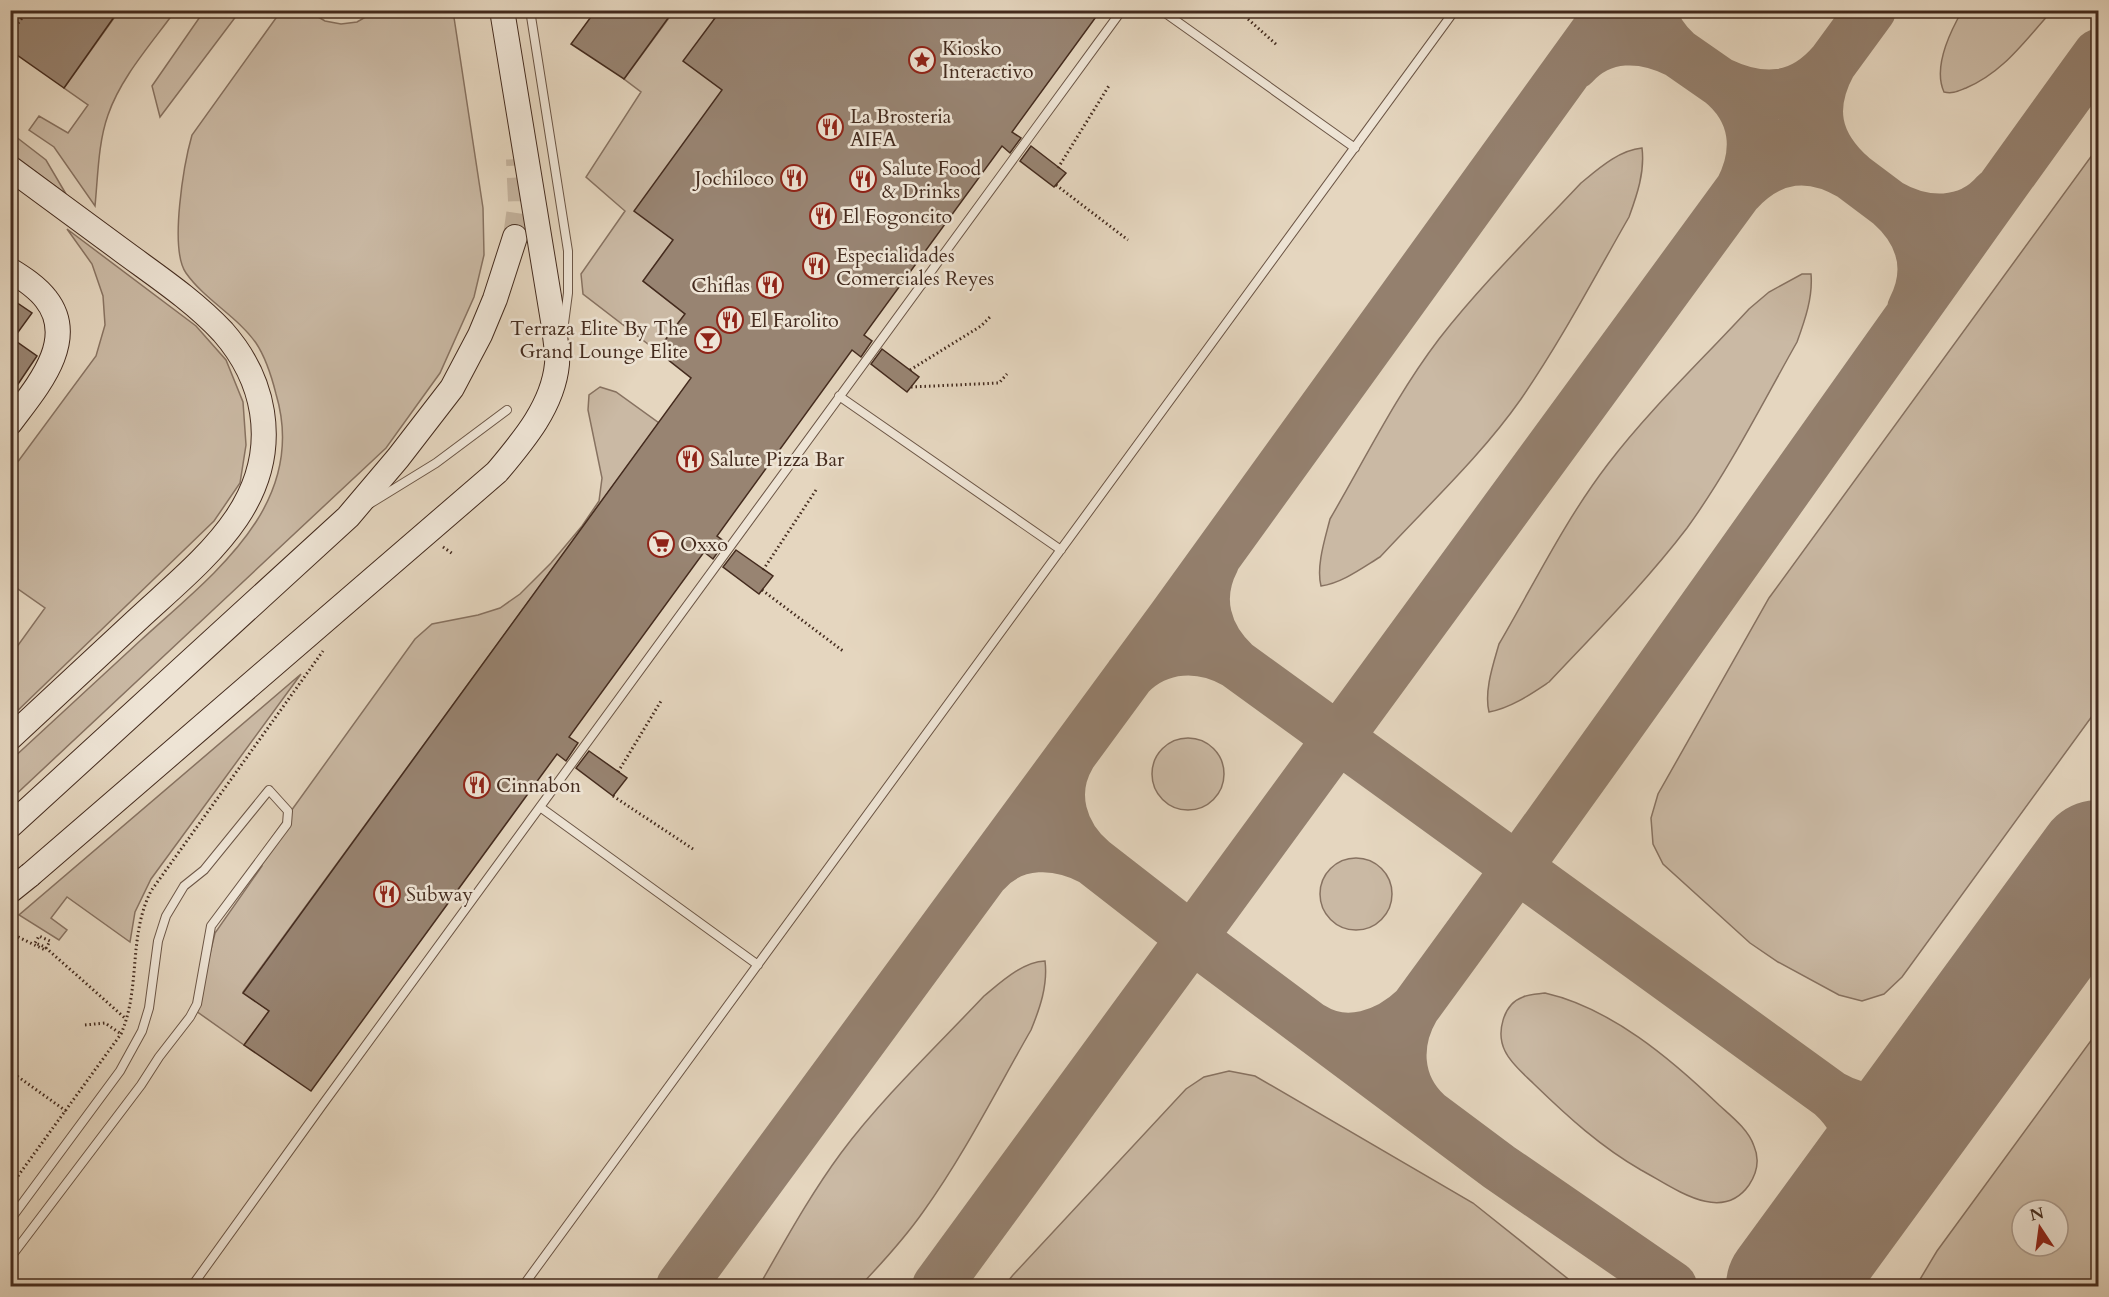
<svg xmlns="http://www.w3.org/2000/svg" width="2109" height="1297" font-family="Cardo,serif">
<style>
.green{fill:#cab9a4;stroke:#877261;stroke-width:1.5;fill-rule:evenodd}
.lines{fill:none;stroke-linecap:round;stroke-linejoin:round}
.taxiway{stroke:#94806e;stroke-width:50}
.runway{stroke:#94806e;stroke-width:124}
.building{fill:#988472;stroke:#442b1e;stroke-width:1.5}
.secondary-tunnel{stroke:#c5b49f;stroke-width:24;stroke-dasharray:24 12;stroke-linecap:butt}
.lane-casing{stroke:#6c5646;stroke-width:10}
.secondary-casing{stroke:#442b1e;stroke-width:26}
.path{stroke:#442b1e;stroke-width:3;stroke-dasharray:1.5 3;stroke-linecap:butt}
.lane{stroke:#eee4d5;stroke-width:8}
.secondary{stroke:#eee4d5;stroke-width:24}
.lane-bridge-casing{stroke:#6c5646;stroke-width:10;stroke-linecap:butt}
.secondary-bridge-casing{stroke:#442b1e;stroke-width:26;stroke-linecap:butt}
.lane-bridge{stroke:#eee4d5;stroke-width:8}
.secondary-bridge{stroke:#eee4d5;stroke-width:24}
.labels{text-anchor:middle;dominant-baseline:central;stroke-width:5;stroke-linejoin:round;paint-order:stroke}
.poi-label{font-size:20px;fill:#442b1e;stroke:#eee4d5;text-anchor:start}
</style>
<rect width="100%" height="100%" fill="#e5d6bf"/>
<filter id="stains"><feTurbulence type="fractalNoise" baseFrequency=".00333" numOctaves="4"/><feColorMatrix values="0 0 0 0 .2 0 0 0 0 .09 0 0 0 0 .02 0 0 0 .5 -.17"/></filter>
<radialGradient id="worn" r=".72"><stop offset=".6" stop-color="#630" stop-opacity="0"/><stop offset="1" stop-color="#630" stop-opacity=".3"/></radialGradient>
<!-- green -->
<path class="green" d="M 119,11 L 175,11 C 152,43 121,77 108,115 C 98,143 98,176 95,206 L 54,147 L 29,130 L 39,116 L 68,133 L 88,105 L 64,88 Z
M 204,11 L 240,11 L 160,117 L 152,86 Z
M 281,11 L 308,11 L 325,21 L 341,24 L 357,22 L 376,11 L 453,11 L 483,208 L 484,255 L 474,297 L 440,373 L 386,448 L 11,799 L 11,760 C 54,720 98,680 141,640 C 212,575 309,505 276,394 C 272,378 266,358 256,343 C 237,316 205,300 186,273 C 169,249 184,163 192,135 Z
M 674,11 L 702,11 L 715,19 L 722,90 L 673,240 L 643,281 L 685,314 L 657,351 L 583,294 L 581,274 L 625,211 L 586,177 L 641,92 L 624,79 Z
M 1962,11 L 1962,10 L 2052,11 C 2025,40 2004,72 1966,88 C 1958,91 1953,94 1944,92 C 1933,68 1950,32 1962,11 Z
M 11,133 L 46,160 L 66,194 L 11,153 Z
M 2098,147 L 2098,708 L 1902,977 L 1884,994 L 1862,1001 L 1839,995 L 1778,962 L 1750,943 L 1663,864 L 1653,844 L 1651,818 L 1658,794 L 1769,598 Z
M 1642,148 C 1645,172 1637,195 1629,217 C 1594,278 1561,341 1521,399 C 1481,456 1428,505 1380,557 C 1362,568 1342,583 1321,586 C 1316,566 1325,539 1330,519 C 1365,459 1397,394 1439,339 C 1482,284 1533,234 1581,183 C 1598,169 1619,150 1642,148 Z
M 67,229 L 196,326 L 226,360 L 243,402 L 246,445 L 240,483 L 214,521 L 11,717 L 11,655 L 45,608 L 11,584 L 11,471 L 96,356 L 105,325 L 103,296 L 92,264 Z
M 1802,274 L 1811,274 C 1813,297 1805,320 1797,342 C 1762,404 1729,470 1687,528 C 1645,583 1596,632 1549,682 C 1531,694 1511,708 1489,712 C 1484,691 1493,665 1499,644 C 1534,584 1565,520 1608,464 C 1650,409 1702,360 1749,309 L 1769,292 Z
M 600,387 L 616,392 L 659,423 L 243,992 L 269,1011 L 244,1045 L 196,1011 L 215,933 L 262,866 L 255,861 L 415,639 L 432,624 L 478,615 L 500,608 L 520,594 L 551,563 L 582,526 L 599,501 L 602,478 L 588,410 L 589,395 Z
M 301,674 L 151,879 L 135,912 L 130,942 L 67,897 L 51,918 L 67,930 L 59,940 L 19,915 Z
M1152 774a36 36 0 1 1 72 0a36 36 0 1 1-72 0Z
M1320 894a36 36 0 1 1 72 0a36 36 0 1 1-72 0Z
M 1045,961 C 1048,985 1040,1008 1031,1030 C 996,1091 964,1155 923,1212 C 904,1239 882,1263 860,1286 L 759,1286 C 785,1241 810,1195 841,1153 C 883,1097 936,1047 984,996 C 1001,982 1022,962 1045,961 Z
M 1545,993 C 1611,1008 1671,1059 1719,1105 C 1731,1116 1748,1129 1754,1146 C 1760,1160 1757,1173 1749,1185 C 1721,1225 1673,1187 1641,1170 C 1601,1147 1568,1117 1535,1085 C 1525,1075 1511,1064 1505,1051 C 1496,1033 1503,1004 1523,997 C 1529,994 1538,994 1545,993 Z
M 2098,1031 L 2098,1286 L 1916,1286 L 1937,1251 ZM 2022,1210 L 2058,1210 L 2058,1246 L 2022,1246 Z
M 1229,1071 L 1255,1076 L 1473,1203 L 1577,1286 L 1004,1286 L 1013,1275 L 1186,1089 L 1204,1077 Z"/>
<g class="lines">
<!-- taxiway -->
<path class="taxiway" d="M 1678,53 L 1747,101
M 1832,63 C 1808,107 1815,143 1852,176 C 1810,151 1772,156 1739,191 C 1760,152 1756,111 1720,82 C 1762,102 1800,100 1832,63 Z
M 1574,65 C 1602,34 1643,35 1678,53 C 1664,41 1656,28 1650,10
M 1825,156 L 1889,204
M 1912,309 C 1933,269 1921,232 1889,204 C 1923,224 1968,226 1996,193
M 1236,664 L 1831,1095
M 1130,675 C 1159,645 1202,644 1236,664 C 1206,636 1195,598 1215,560
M 1093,861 L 1192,938 L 1499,1167 L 1672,1286
M 986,872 C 1014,840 1059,842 1093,861 C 1062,835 1049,793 1071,756
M 1415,1008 C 1647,693 1868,370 2098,54
M 1312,1027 C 1346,1049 1388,1034 1415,1008 C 1395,1042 1396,1084 1427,1113
M 1848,1205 C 1871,1165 1865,1126 1831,1095 C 1872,1118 1910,1111 1941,1077
M 681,1286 L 1172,618 L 1611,10
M 937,1286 L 1871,10
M 1785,1286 L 1795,1276 L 1790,1286"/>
<!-- runway -->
<path class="runway" d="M 1788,1286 L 2098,862"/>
</g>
<!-- building -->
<path class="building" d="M 10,10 L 119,10 L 64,88 L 10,50 Z
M 596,10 L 674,10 L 624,79 L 571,44 Z
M 721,10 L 1101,10 L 1012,132 L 1021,138 L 1010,153 L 1002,146 L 864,335 L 872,341 L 861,357 L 852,350 L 717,536 L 725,542 L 713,559 L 704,552 L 569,737 L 578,743 L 566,761 L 557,754 L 311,1091 L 244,1045 L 269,1011 L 243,993 L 691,378 L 657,351 L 685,314 L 643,281 L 673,240 L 634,211 L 722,90 L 683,61 Z
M 1031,146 L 1066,173 L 1054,187 L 1020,161 Z
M 10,298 L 32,313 L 13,339 L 37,356 L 10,396 Z
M 882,349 L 919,377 L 907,392 L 871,364 Z
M 736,550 L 773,576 L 759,594 L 723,567 Z
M 589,751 L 627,778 L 613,796 L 576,768 Z"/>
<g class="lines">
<!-- secondary-tunnel -->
<path class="secondary-tunnel" d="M 515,237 L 520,201 L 518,159"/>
<defs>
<path id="lane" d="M 1161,10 L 1355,148
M 839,396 L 1061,550
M 371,503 L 436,463 L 507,410
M 540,807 L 758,965
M 10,1220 L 120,1071 L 142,1031 L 149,1008 L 158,941 L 166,916 L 184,886 L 204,870 L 269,790 L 288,811 L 287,824 L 211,926 L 197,1004 L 190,1017 L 159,1057 L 141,1085 L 10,1258
M 192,1286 L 323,1104 L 1122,10
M 523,1286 L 1455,10"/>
<path id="secondary" d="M 10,168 C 48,196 86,224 124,252 C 158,277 194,301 223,332 C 244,356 257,381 262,412 C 277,506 198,563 137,620 C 95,659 53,698 10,738
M 10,270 C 23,278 37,287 46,299 C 79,341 35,389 10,423
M 10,826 L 348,517 L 398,458 L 452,388 L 480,335 L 495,299 L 515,237
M 10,891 L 30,875"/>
</defs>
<!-- lane casing -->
<use href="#lane" class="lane-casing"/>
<!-- secondary casing -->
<use href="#secondary" class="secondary-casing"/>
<!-- path -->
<path class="path" d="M 1238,10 L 1278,46
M 10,34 L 28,10
M 1058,168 L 1110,84
M 1056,185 L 1128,240
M 910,370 L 981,326 L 990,317
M 911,387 L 999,383 L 1007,374
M 443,547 L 453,554
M 763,570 L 816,490
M 762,590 L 843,651
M 618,772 L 661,701
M 613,796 L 693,849
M 10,933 L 45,950 L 50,941 L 39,936 L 35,943 L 45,947 L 126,1019
M 85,1025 L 105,1023 L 121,1034
M 10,1071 L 66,1111
M 10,1187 L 121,1034 C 141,988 128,936 151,891 L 323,651"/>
<!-- lane -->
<use href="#lane" class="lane"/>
<!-- secondary -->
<use href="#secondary" class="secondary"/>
<defs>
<path id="lane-bridge" d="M 530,10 L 568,251 L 568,293 L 563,331"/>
<path id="secondary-bridge" d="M 30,875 L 497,472 C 523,441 553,406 557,364 C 558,352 555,339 554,327 L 502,10"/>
</defs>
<!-- lane-bridge casing -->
<use href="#lane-bridge" class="lane-bridge-casing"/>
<!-- secondary-bridge casing -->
<use href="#secondary-bridge" class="secondary-bridge-casing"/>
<!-- lane-bridge -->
<use href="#lane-bridge" class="lane-bridge"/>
<!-- secondary-bridge -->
<use href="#secondary-bridge" class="secondary-bridge"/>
</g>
<!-- icons -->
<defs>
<symbol id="sight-ring" viewBox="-11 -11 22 22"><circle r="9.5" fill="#eee4d5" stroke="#8f2418" stroke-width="1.5"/><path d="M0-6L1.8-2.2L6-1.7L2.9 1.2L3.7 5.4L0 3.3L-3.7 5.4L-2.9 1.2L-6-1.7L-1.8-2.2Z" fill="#8f2418"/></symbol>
<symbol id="restaurant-ring" viewBox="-11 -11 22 22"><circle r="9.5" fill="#eee4d5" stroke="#8f2418" stroke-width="1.5"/><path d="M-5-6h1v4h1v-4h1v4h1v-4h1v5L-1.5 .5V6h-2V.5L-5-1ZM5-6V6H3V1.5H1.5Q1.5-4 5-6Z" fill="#8f2418"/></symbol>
<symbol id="bar-ring" viewBox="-11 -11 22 22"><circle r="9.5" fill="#eee4d5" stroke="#8f2418" stroke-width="1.5"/><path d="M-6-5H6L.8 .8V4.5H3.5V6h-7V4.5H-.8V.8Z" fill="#8f2418"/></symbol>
<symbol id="supermarket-ring" viewBox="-11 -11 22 22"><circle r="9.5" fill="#eee4d5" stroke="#8f2418" stroke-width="1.5"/><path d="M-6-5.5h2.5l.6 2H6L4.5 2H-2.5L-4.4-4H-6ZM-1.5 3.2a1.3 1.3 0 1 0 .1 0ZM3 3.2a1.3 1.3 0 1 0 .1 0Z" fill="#8f2418"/></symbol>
</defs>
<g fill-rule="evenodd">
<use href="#sight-ring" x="907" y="45" width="30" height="30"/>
<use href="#restaurant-ring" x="815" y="112" width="30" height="30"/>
<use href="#restaurant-ring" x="779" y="163" width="30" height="30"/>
<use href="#restaurant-ring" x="848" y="164" width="30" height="30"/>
<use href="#restaurant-ring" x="808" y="201" width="30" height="30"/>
<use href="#restaurant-ring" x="801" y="251" width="30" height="30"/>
<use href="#restaurant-ring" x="755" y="270" width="30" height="30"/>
<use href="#restaurant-ring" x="715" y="305" width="30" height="30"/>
<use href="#bar-ring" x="693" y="325" width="30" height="30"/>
<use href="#restaurant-ring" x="675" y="444" width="30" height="30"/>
<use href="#supermarket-ring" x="646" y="529" width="30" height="30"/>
<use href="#restaurant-ring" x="462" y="770" width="30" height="30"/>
<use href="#restaurant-ring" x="372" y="879" width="30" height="30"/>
</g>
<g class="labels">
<!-- poi labels -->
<g class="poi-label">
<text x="942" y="48">Kiosko<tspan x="942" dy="23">Interactivo</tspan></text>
<text x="850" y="116">La Brosteria<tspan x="850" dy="23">AIFA</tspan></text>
<text x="882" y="168">Salute Food<tspan x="882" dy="23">&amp; Drinks</tspan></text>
<text x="774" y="178" text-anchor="end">Jochiloco</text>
<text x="842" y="216">El Fogoncito</text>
<text x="836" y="255">Especialidades<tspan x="836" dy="23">Comerciales Reyes</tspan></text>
<text x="750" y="285" text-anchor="end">Chiflas</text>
<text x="750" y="320">El Farolito</text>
<text x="688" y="328" text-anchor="end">Terraza Elite By The<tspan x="688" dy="23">Grand Lounge Elite</tspan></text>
<text x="710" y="459">Salute Pizza Bar</text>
<text x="680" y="544">Oxxo</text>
<text x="496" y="785">Cinnabon</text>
<text x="406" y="894">Subway</text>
</g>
</g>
<!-- margin -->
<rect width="2109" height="1297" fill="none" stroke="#e5d6bf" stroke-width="36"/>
<rect x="12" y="12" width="2085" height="1273" fill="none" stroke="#442b1e" stroke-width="3"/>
<rect x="18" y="18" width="2073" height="1261" fill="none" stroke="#442b1e" stroke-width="1.5"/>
<!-- north arrow -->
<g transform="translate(2040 1228) rotate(347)"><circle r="28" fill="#eee4d5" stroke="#aa9a8c" stroke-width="1.5"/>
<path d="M0-4.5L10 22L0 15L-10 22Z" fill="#8f2418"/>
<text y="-9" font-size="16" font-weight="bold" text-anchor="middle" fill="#442b1e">N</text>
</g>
<rect width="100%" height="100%" filter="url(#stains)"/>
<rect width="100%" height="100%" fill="url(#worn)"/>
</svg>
